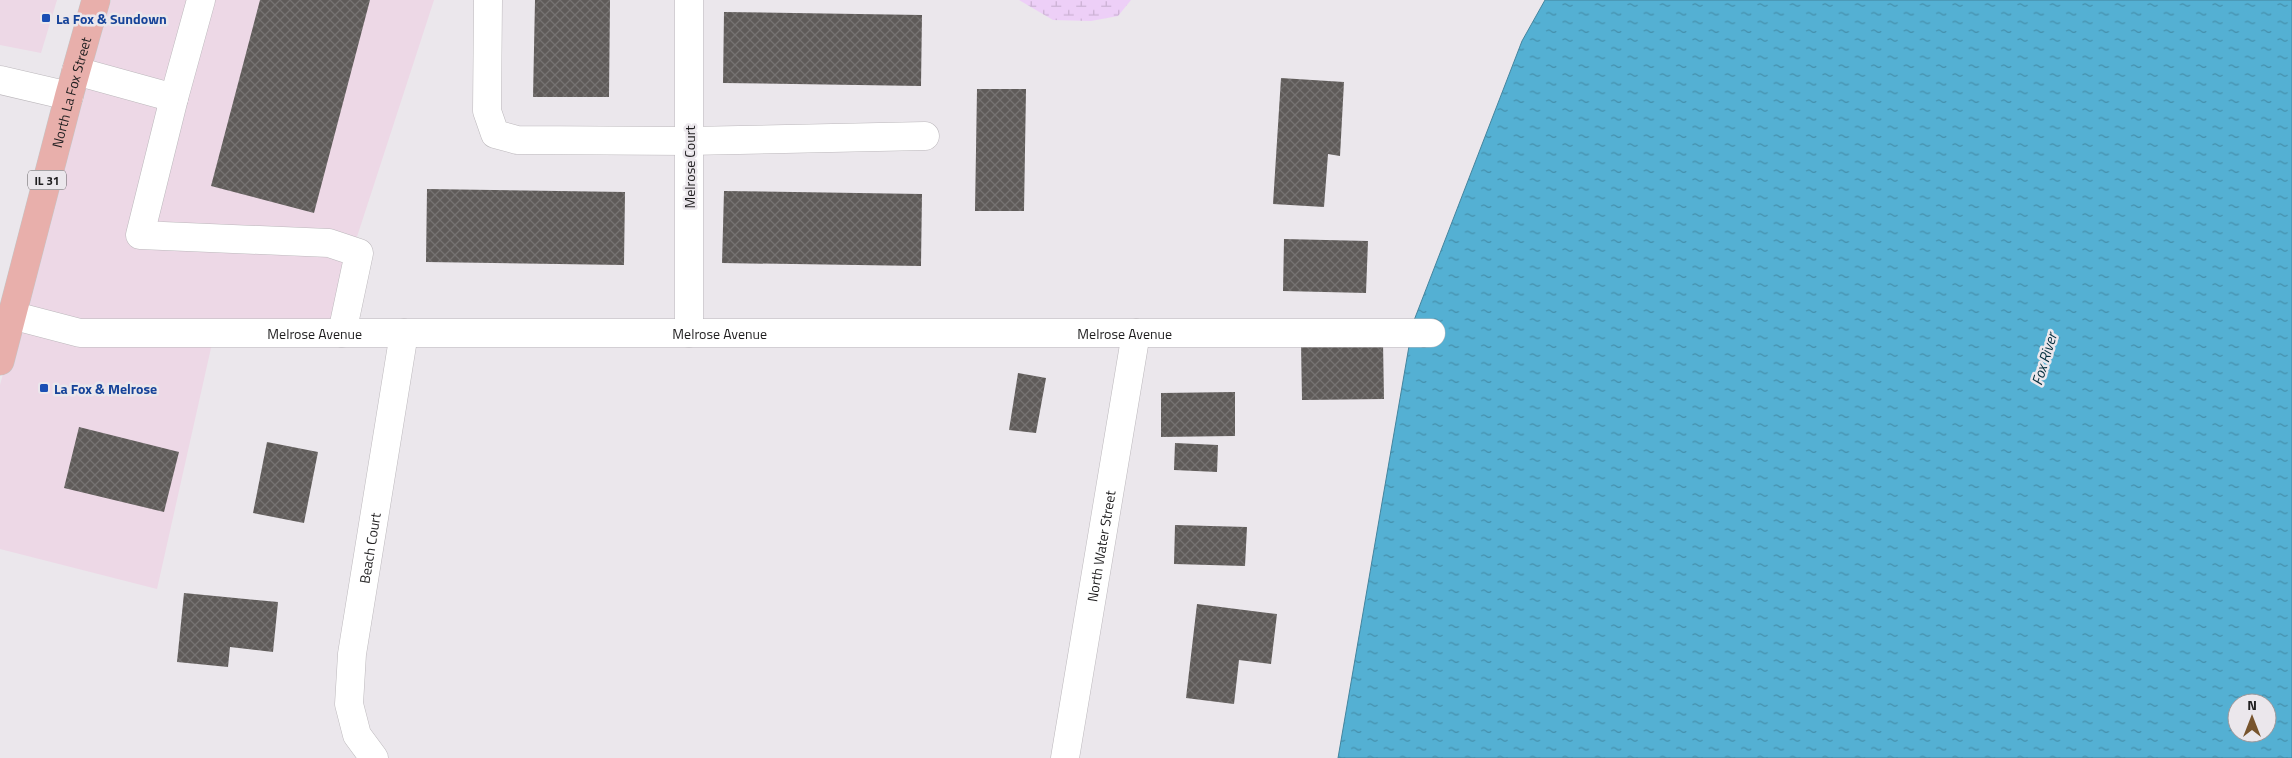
<svg xmlns="http://www.w3.org/2000/svg" width="2292" height="758" font-family="'Titillium Web',sans-serif">
<style>
.commercial{fill:#edd8e6}
.wetland{fill:url(#wetland-marsh)}
.water{fill:url(#water-ripples);stroke:#44849d;fill-rule:evenodd}
.building{fill:url(#building-cross-hatch)}
.lines{fill:none;stroke-linecap:round;stroke-linejoin:round}
.minor-casing{stroke:#bcb8bc;stroke-width:29}
.major-casing{stroke:#c5c5c5;stroke-width:29}
.minor{stroke:#fff;stroke-width:28}
.major{stroke:#e8afab;stroke-width:28}
.transit-dot{fill:#1a4fb4;stroke:#ebe7ec;stroke-width:2}
.labels{text-anchor:middle;dominant-baseline:central;stroke-width:5;stroke-linejoin:round;paint-order:stroke}
.shield{fill:#ebe7ec;stroke:#5d5b5d;stroke-width:1}
.shield-label{font-size:12px;font-weight:bold;fill:#201f20}
.transit-label{font-size:14px;font-weight:bold;fill:#164399;stroke:#ebe7ec;text-anchor:start}
.street-label{font-size:14px;fill:#201f20;stroke:#ebe7ec}
.water-label{font-size:15px;font-style:italic;fill:#032f3e;stroke:#ebe7ec}
</style>
<defs>
<pattern id="wetland-marsh" width="20" height="14" patternUnits="userSpaceOnUse" patternTransform="scale(1.25)"><rect width="20" height="14" fill="#edcff7"/><path d="M1 5h8M5 5V1M11 12h8M15 12V8" fill="none" stroke="#cbb1d3"/></pattern>
<pattern id="water-ripples" width="26" height="14" patternUnits="userSpaceOnUse" patternTransform="scale(1.25)"><rect width="26" height="14" fill="#54b0d3"/><path d="M2 4q2-2 4 0t4 0M15 11q2-2 4 0t4 0" fill="none" stroke="#458fab"/></pattern>
<pattern id="building-cross-hatch" width="8" height="8" patternUnits="userSpaceOnUse" patternTransform="scale(1.25)"><rect width="8" height="8" fill="#5f5b59"/><path d="M0 0l8 8M0 8l8-8" fill="none" stroke="#767372"/></pattern>
</defs>
<rect width="100%" height="100%" fill="#ebe7ec"/>
<!-- commercial -->
<path class="commercial" d="M 0,0 L 57,0 L 41,53 L 0,45 Z
M 111,0 L 434,0 L 328,326 L 79,323 L 21,310 Z
M 17,322 L 213,339 L 157,589 L 0,549 L 0,385 Z"/>
<!-- wetland -->
<path class="wetland" d="M 1019,0 L 1131,0 L 1118,16 L 1091,21 L 1053,20 Z"/>
<!-- water -->
<path class="water" d="M 1545,0 L 2292,0 L 2292,758 L 1338,758 L 1413,323 L 1522,41 ZM 2237,703 L 2267,703 L 2267,733 L 2237,733 Z"/>
<!-- building -->
<path class="building" d="M 260,0 L 370,0 L 314,213 L 211,186 Z
M 535,0 L 610,0 L 609,97 L 533,97 Z
M 724,12 L 922,15 L 921,86 L 723,83 Z
M 1281,78 L 1344,82 L 1340,156 L 1328,154 L 1324,207 L 1273,204 Z
M 977,89 L 1026,89 L 1024,211 L 975,211 Z
M 427,189 L 625,192 L 624,265 L 426,262 Z
M 724,191 L 922,194 L 921,266 L 722,263 Z
M 1284,239 L 1368,241 L 1366,293 L 1283,291 Z
M 1383,342 L 1384,399 L 1302,400 L 1301,343 Z
M 1018,373 L 1046,378 L 1036,433 L 1009,430 Z
M 1235,392 L 1235,436 L 1161,437 L 1161,393 Z
M 79,427 L 179,452 L 164,512 L 64,488 Z
M 267,442 L 318,452 L 304,523 L 253,513 Z
M 1175,443 L 1218,445 L 1217,472 L 1174,470 Z
M 1175,525 L 1247,527 L 1245,566 L 1174,564 Z
M 184,593 L 278,602 L 273,652 L 230,647 L 228,667 L 177,662 Z
M 1197,604 L 1277,614 L 1271,664 L 1239,660 L 1234,704 L 1186,698 Z"/>
<g class="lines">
<defs>
<g id="minor">
<path d="M 201,0 L 174,98 L 140,235 L 329,243 L 359,253 L 342,333"/>
<path d="M 488,0 L 487,111 L 495,134 L 517,140 L 689,141 L 925,136"/>
<path d="M 689,0 L 689,333"/>
<path d="M 76,71 L 174,98"/>
<path d="M 0,80 L 69,96"/>
<path id="s1" d="M 11,315 L 80,333 L 1431,333"/>
<path id="s2" d="M 374,758 L 357,735 L 349,704 L 352,654 L 404,333"/>
<path id="s3" d="M 1065,758 L 1136,333"/>
</g>
<g id="major">
<path id="s4" d="M 0,361 L 69,96 L 96,0"/>
</g>
</defs>
<!-- minor casing -->
<use href="#minor" class="minor-casing"/>
<!-- major casing -->
<use href="#major" class="major-casing"/>
<!-- minor -->
<use href="#minor" class="minor"/>
<!-- major -->
<use href="#major" class="major"/>
</g>
<!-- markers -->
<g class="transit-dot">
<rect x="41" y="13" width="10" height="10" rx="2.5"/>
<rect x="39" y="383" width="10" height="10" rx="2.5"/>
</g>
<g class="labels">
<!-- shield labels -->
<rect class="shield" x="28" y="170.5" width="38" height="19" rx="4"/>
<g class="shield-label">
<text x="47" y="180">IL 31</text>
</g>
<!-- transit labels -->
<g class="transit-label">
<text x="56" y="18">La Fox &amp; Sundown</text>
<text x="54" y="388">La Fox &amp; Melrose</text>
</g>
<!-- street labels -->
<g class="street-label">
<text stroke="none"><textPath href="#s4" startOffset="278">North La Fox Street</textPath></text>
<text transform="translate(689 167) rotate(-90)">Melrose Court</text>
<text stroke="none"><textPath href="#s1" startOffset="306">Melrose Avenue</textPath></text>
<text stroke="none"><textPath href="#s1" startOffset="711">Melrose Avenue</textPath></text>
<text stroke="none"><textPath href="#s1" startOffset="1116">Melrose Avenue</textPath></text>
<text stroke="none"><textPath href="#s3" startOffset="215">North Water Street</textPath></text>
<text stroke="none"><textPath href="#s2" startOffset="218">Beach Court</textPath></text>
</g>
<!-- water labels -->
<g class="water-label">
<text transform="translate(2044 359) rotate(-73)">Fox River</text>
</g>
</g>
<!-- north arrow -->
<g transform="translate(2252 718)"><circle r="24" fill="#ebe7ec" stroke="#9a979a"/>
<path d="M0-4L9 19L0 12L-9 19Z" fill="#77542d"/>
<text y="-8" font-size="14" font-weight="bold" text-anchor="middle" fill="#201f20">N</text>
</g>
</svg>
